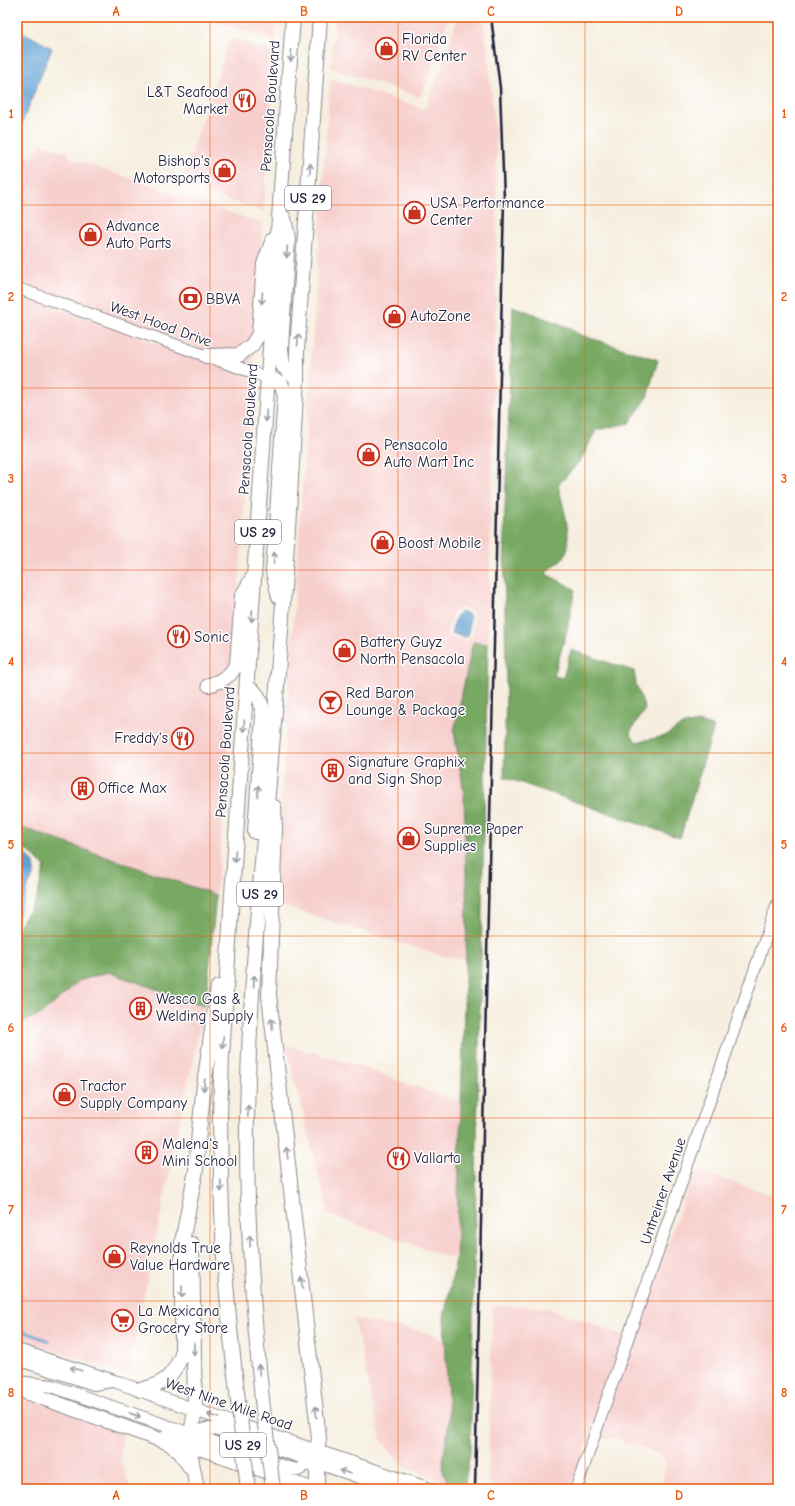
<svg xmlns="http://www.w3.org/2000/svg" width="795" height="1506" font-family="'Comic Neue',sans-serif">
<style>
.built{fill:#f7d0ce;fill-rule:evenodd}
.forest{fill:#78a963;stroke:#4d664f}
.water{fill:#62a1d4;stroke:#426288}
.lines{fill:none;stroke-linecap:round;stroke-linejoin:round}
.stream{stroke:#62a1d4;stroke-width:2.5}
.secondary-casing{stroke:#8c888c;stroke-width:13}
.primary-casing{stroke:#8c888c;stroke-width:14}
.highway-casing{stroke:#8c888c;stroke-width:16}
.secondary{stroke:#fff;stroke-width:11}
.primary{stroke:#fff;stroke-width:12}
.highway{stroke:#fff;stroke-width:14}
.rail{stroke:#22223b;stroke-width:2.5}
.highway-bridge-casing{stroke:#8c888c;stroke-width:16;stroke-linecap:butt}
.highway-bridge{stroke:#fff;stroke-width:14}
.oneway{stroke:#9c9ca7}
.grid{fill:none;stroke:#e8590c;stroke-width:1;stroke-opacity:0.55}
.labels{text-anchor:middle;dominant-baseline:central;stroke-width:3;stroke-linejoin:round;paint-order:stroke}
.shield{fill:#fff;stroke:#646476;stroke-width:1}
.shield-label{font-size:14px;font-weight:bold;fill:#22223b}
.poi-label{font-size:15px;fill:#22223b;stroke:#fff;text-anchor:start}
.street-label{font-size:15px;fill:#22223b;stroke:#fff}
.neatline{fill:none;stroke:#e8590c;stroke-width:1.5}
.grid-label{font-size:13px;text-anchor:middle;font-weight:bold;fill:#e8590c}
</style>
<rect width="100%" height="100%" fill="#fff"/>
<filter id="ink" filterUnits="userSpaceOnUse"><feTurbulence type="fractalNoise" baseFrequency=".025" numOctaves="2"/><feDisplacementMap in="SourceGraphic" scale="8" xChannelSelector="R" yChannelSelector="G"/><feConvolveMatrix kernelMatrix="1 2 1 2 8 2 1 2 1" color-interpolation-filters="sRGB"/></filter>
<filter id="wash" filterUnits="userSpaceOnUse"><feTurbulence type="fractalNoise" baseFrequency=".012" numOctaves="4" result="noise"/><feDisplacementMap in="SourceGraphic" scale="16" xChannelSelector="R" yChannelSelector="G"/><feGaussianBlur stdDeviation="0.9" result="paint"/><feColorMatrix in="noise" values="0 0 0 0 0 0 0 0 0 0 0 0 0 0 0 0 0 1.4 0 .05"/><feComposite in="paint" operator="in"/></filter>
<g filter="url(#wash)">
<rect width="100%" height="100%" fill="#f6eede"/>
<!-- built -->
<path class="built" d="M 204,17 L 276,17 L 275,41 L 229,26 Z
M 335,17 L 448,17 L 433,66 L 420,97 L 331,68 Z
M 458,17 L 483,17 L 487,44 L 496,141 L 497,243 L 488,644 L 473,642 L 454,731 L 464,793 L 467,915 L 465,959 L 442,956 L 276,904 L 276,878 L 330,79 L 425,109 L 441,70 ZM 461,607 L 471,611 L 474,616 L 473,632 L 471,637 L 466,641 L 450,637 L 447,632 L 453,613 Z
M 230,38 L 274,52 L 264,212 L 181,184 Z
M 40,143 L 69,153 L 68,157 L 76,160 L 249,219 L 263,222 L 253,367 L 17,282 L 17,152 L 33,158 Z
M 17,293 L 253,378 L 223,815 L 216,895 L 17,826 Z
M 108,972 L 204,1006 L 132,1353 L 129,1375 L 17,1339 L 17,1037 L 21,1022 L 42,1014 L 79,981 Z
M 286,1045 L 354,1064 L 443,1097 L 461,1102 L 456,1260 L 328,1214 Z
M 694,1169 L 778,1197 L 778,1489 L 674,1489 L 674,1487 L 662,1481 L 666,1465 L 661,1455 L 620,1440 L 599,1437 L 648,1296 L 681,1208 Z
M 500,1305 L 547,1308 L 624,1335 L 571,1489 L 494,1489 L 488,1480 L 492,1307 Z
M 354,1319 L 426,1332 L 446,1340 L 449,1420 L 442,1468 L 448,1484 L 407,1468 L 394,1455 L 381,1440 Z
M 17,1395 L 123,1432 L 120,1460 L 131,1489 L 17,1489 Z"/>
<!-- forest -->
<path class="forest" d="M 513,306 L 568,327 L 578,334 L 658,360 L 646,400 L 629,423 L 596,430 L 581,460 L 558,485 C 562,503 576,544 562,560 C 557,565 550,566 546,574 L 575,589 L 567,630 L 554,676 L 563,678 L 571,650 L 634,671 L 636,684 L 645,709 L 630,732 L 636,742 L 665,736 L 682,725 L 699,722 L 714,727 L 680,838 L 504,777 L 506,687 L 504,533 Z
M 473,642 L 488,644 L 470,1453 L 464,1489 L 462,1489 L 448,1484 L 442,1468 L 449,1420 L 444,1317 L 456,1260 L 467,915 L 464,793 L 454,731 Z
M 17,826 L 216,895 L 207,993 L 204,1006 L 108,972 L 79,981 L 42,1014 L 21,1022 L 25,1010 L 17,1007 L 17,933 L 19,926 L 36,900 L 45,866 L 38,861 L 30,852 L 17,846 Z"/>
<!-- water -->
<path class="water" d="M 17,29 L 52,48 L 19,131 L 17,130 Z
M 460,612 L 465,612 L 470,616 L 468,636 L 464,637 L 451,633 L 457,615 Z
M 17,851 L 28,856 L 34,863 L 34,874 L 27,889 L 17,921 Z"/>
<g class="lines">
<!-- stream -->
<path class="stream" d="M 17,1329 L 49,1341"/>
</g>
</g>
<g filter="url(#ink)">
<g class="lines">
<defs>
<path id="secondary" d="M 17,288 L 268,378 L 274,378
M 576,1489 L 778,902"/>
<path id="primary" d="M 17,1350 L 114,1381 L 195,1410 L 430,1489
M 17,1359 L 94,1384 L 111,1381
M 17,1382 L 52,1386 L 285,1467 L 298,1470 L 310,1462 L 317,1451
M 165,1437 L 314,1489
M 192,1442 C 200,1429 202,1428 218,1429 L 395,1489"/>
<path id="highway" d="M 284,218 L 288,238 L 281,348 L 283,366 L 297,379
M 206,356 L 239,355 L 252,345 L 259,334 L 264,264 L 273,239
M 268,378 L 281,383 L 285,395 L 273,572 L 279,597
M 209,685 L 220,681 L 230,674 L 237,664 L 242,596 L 253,577
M 247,687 C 260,693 261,702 263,715 L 255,832
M 274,807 L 275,827 L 269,995 L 319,1439 L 317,1451 L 317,1489
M 192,1244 L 195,1410 L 189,1446 L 197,1489
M 17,1389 L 169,1443 L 180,1452 L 190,1467
M 140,1390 C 164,1385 172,1377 182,1355 L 182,1242 L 196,1170 L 199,1131 L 204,1085 L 218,987
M 238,1401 L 230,1329 L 224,1260 L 221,1184 L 220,1115 L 222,1056 L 232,894 L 293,17
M 263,1409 C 253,1313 246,1216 247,1119 C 249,991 262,864 273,736 C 283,618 290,498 297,379 L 297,350 L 320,17"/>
</defs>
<!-- secondary casing -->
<use href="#secondary" class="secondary-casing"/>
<!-- primary casing -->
<use href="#primary" class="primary-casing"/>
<!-- highway casing -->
<use href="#highway" class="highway-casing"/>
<!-- secondary -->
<use href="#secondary" class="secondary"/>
<!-- primary -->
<use href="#primary" class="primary"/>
<!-- highway -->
<use href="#highway" class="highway"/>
<!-- rail -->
<path class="rail" d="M 475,1489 L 504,199 L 500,88 L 491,17"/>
<defs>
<path id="highway-bridge" d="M 238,1401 L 248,1489
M 263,1409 L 273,1489"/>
</defs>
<!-- highway-bridge casing -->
<use href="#highway-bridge" class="highway-bridge-casing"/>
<!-- highway-bridge -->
<use href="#highway-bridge" class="highway-bridge"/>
</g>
<!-- one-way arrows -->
<defs><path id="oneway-shaft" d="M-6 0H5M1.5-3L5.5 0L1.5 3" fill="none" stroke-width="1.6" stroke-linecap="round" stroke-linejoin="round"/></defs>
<g class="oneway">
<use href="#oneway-shaft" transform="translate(291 56) rotate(94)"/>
<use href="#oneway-shaft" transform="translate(310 169) rotate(-86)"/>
<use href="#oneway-shaft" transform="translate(287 252) rotate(94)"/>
<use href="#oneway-shaft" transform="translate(262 298) rotate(94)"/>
<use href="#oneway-shaft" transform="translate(298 340) rotate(-85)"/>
<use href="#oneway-shaft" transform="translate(266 416) rotate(94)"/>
<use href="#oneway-shaft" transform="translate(274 558) rotate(-86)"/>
<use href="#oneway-shaft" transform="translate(252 616) rotate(94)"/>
<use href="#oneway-shaft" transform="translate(244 726) rotate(94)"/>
<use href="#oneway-shaft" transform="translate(258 791) rotate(-86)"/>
<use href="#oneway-shaft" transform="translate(235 856) rotate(94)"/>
<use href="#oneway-shaft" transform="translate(254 981) rotate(-86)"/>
<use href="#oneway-shaft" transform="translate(272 1024) rotate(-96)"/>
<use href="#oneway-shaft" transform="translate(223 1042) rotate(93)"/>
<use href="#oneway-shaft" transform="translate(204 1085) rotate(97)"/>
<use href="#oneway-shaft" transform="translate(248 1111) rotate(-89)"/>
<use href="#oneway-shaft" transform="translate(287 1153) rotate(-98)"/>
<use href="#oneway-shaft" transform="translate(221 1186) rotate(88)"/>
<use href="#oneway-shaft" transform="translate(250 1241) rotate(-92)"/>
<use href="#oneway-shaft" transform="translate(302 1283) rotate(-96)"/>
<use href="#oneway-shaft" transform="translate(182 1292) rotate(90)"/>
<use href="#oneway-shaft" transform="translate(194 1349) rotate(89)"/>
<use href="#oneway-shaft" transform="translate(76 1369) rotate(-162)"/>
<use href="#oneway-shaft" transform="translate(259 1370) rotate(-96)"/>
<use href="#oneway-shaft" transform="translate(316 1412) rotate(-96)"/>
<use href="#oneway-shaft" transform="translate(135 1415) rotate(19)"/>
<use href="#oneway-shaft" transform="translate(213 1416) rotate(-161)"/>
<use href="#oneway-shaft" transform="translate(345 1472) rotate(-161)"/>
</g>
</g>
<!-- grid -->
<path class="grid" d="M 210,17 L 210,1489M 398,17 L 398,1489M 585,17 L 585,1489M 17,205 L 778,205M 17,388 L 778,388M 17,570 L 778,570M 17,753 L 778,753M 17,936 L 778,936M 17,1118 L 778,1118M 17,1301 L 778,1301"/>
<!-- icons -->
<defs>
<symbol id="shop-ring" viewBox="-11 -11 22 22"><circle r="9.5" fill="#fff" stroke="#c8321e" stroke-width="1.5"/><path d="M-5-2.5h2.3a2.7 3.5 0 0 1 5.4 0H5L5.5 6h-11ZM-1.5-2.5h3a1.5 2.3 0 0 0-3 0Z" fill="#c8321e"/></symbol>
<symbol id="restaurant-ring" viewBox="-11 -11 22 22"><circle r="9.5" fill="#fff" stroke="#c8321e" stroke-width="1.5"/><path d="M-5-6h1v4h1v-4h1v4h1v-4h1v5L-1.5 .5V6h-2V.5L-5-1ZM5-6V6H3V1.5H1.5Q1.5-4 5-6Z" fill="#c8321e"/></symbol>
<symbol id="bank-ring" viewBox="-11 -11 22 22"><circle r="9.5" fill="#fff" stroke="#c8321e" stroke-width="1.5"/><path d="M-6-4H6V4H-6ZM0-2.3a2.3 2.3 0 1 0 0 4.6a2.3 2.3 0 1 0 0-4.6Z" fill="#c8321e"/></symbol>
<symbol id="bar-ring" viewBox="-11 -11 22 22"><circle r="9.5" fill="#fff" stroke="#c8321e" stroke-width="1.5"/><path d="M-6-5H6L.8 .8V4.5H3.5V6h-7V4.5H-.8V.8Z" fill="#c8321e"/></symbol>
<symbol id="building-ring" viewBox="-11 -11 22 22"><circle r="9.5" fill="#fff" stroke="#c8321e" stroke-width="1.5"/><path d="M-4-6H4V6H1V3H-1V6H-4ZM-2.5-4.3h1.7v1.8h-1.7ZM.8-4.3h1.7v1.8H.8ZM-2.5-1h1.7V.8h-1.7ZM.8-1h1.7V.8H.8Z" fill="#c8321e"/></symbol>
<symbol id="supermarket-ring" viewBox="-11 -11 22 22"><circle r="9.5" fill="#fff" stroke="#c8321e" stroke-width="1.5"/><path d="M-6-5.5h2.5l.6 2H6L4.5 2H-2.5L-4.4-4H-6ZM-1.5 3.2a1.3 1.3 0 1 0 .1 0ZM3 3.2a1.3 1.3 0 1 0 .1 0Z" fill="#c8321e"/></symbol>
</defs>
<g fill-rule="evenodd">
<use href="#shop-ring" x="374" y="36" width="25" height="25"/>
<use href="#restaurant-ring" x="232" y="88" width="25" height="25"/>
<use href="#shop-ring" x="212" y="158" width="25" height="25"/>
<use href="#shop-ring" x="402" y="200" width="25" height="25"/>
<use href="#shop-ring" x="78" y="222" width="25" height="25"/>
<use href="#bank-ring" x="178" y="286" width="25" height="25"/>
<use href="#shop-ring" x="382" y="304" width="25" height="25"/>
<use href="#shop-ring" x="356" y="442" width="25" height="25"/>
<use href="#shop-ring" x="370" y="530" width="25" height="25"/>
<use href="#restaurant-ring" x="166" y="624" width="25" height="25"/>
<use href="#shop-ring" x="332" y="638" width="25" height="25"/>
<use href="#bar-ring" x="318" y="690" width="25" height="25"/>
<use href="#restaurant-ring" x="170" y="726" width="25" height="25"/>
<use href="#building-ring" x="320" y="758" width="25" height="25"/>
<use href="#building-ring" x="70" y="776" width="25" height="25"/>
<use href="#shop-ring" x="396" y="826" width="25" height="25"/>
<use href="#building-ring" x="128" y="996" width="25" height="25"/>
<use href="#shop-ring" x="52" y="1082" width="25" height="25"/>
<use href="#building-ring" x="134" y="1140" width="25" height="25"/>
<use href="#restaurant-ring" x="386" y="1146" width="25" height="25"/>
<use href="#shop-ring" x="102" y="1244" width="25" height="25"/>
<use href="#supermarket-ring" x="110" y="1308" width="25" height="25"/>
</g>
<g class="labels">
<!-- shield labels -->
<g class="shield">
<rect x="285" y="186" width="46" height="24" rx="3"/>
<rect x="235" y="520" width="46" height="24" rx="3"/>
<rect x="237" y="882" width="46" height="24" rx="3"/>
<rect x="220" y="1433" width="46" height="24" rx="3"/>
</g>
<g class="shield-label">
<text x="308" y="198">US 29</text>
<text x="258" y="532">US 29</text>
<text x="260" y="894">US 29</text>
<text x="243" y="1445">US 29</text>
</g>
<!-- poi labels -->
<g class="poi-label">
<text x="402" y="39">Florida<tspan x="402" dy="17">RV Center</tspan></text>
<text x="228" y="92" text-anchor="end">L&amp;T Seafood<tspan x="228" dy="17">Market</tspan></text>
<text x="210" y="161" text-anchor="end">Bishop's<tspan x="210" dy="17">Motorsports</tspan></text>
<text x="430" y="203">USA Performance<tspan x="430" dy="17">Center</tspan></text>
<text x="106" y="226">Advance<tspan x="106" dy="17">Auto Parts</tspan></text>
<text x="206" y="299">BBVA</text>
<text x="410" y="316">AutoZone</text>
<text x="384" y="445">Pensacola<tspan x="384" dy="17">Auto Mart Inc</tspan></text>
<text x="398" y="543">Boost Mobile</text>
<text x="194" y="637">Sonic</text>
<text x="360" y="642">Battery Guyz<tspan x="360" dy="17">North Pensacola</tspan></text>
<text x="346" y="693">Red Baron<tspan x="346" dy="17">Lounge &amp; Package</tspan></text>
<text x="168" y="738" text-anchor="end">Freddy's</text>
<text x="348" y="762">Signature Graphix<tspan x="348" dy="17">and Sign Shop</tspan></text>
<text x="98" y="788">Office Max</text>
<text x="424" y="829">Supreme Paper<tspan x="424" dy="17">Supplies</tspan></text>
<text x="156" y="999">Wesco Gas &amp;<tspan x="156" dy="17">Welding Supply</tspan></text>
<text x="80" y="1086">Tractor<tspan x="80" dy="17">Supply Company</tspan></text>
<text x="162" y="1144">Malena's<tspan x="162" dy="17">Mini School</tspan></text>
<text x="414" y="1158">Vallarta</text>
<text x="130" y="1248">Reynolds True<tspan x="130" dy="17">Value Hardware</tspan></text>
<text x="138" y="1311">La Mexicana<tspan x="138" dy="17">Grocery Store</tspan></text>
</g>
<!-- street labels -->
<g class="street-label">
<text transform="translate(270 106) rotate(-86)">Pensacola Boulevard</text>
<text transform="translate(161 324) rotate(20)">West Hood Drive</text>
<text transform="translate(248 429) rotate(-86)">Pensacola Boulevard</text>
<text transform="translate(225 752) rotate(-86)">Pensacola Boulevard</text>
<text transform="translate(663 1191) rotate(-71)">Untreiner Avenue</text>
<text transform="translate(229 1404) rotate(19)">West Nine Mile Road</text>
</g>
</g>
<!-- margin -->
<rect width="795" height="1506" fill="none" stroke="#fff" stroke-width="44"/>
<rect x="22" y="22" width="751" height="1462" class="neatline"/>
<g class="grid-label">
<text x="116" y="16">A</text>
<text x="304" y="16">B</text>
<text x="491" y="16">C</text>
<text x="679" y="16">D</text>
<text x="11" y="118">1</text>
<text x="784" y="118">1</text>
<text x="11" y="301">2</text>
<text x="784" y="301">2</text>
<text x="11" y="483">3</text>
<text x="784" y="483">3</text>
<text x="11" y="666">4</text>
<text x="784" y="666">4</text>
<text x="11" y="849">5</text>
<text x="784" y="849">5</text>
<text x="11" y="1032">6</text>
<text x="784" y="1032">6</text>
<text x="11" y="1214">7</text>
<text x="784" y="1214">7</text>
<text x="11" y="1397">8</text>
<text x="784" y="1397">8</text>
<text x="116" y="1500">A</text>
<text x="304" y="1500">B</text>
<text x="491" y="1500">C</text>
<text x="679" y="1500">D</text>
</g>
</svg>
